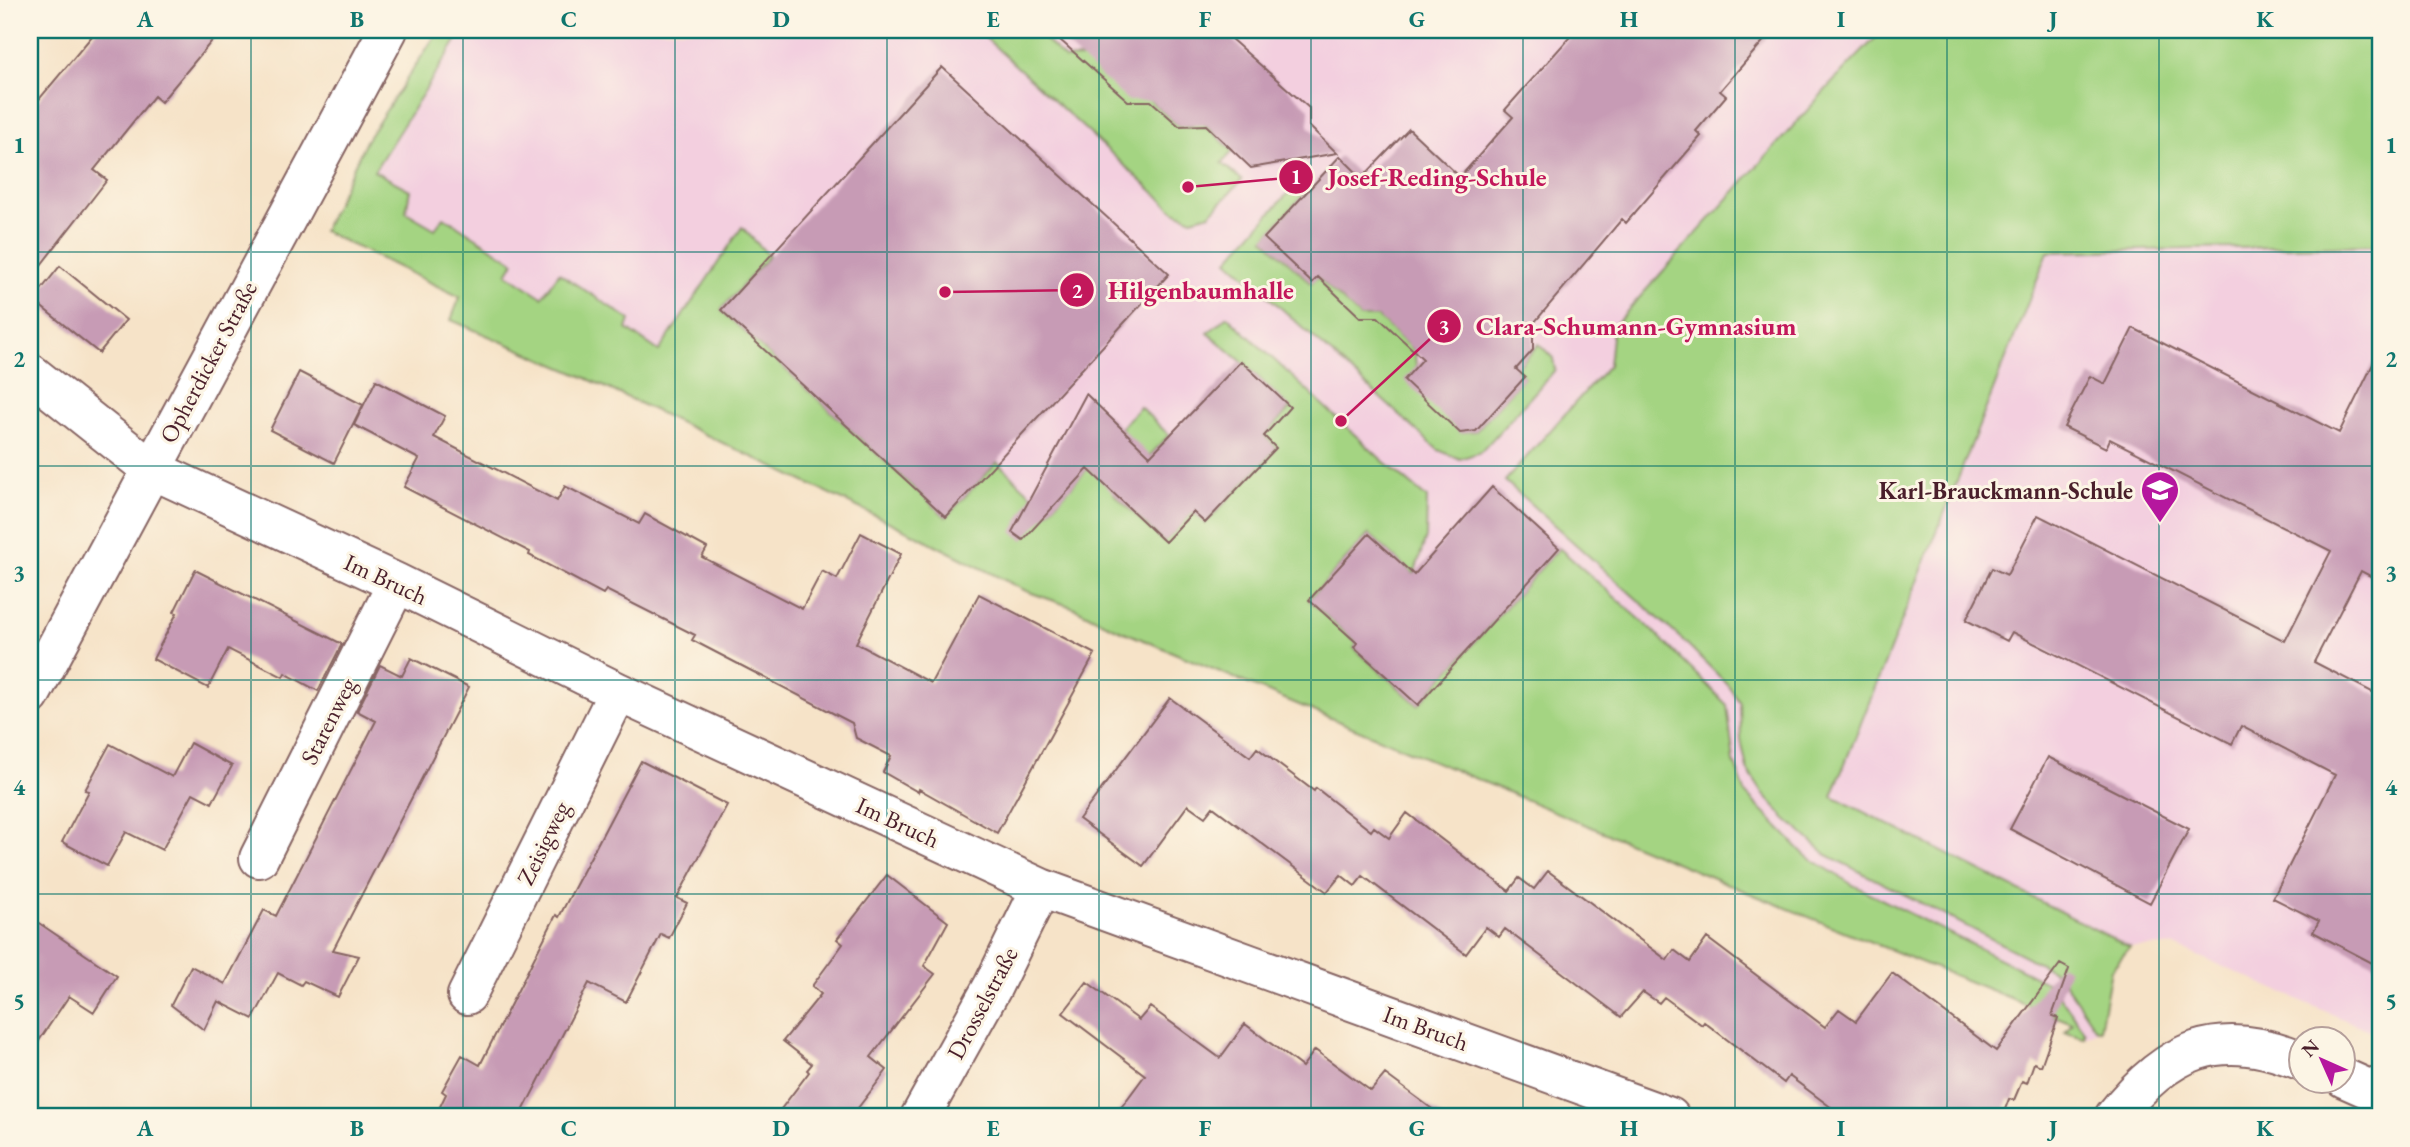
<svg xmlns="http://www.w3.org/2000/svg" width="2410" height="1147" font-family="'EB Garamond',serif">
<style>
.built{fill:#f3cfdf}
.green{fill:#a4d482;stroke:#777a56;stroke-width:2}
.building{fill:#c79bb5}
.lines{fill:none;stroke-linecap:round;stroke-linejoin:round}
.minor-casing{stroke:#866462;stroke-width:42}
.minor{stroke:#fff;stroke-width:38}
.grid{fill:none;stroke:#0f766e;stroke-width:2;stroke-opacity:0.55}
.labels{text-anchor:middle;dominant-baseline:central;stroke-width:6;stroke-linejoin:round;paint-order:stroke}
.street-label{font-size:24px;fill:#4a1f2b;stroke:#fcf5e5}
.poi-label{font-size:24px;font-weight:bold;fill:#4a1f2b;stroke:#fcf5e5;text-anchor:end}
.leader{fill:none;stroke:#c2185b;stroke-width:2.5}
.callout-dot{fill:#c2185b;stroke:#fcf5e5;stroke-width:2.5}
.mark-label{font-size:21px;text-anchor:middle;font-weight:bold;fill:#fff}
.callout-label{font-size:26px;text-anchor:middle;font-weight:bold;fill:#c2185b;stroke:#fcf5e5;stroke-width:6;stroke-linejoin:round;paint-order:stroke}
.neatline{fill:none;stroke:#0f766e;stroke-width:2.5}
.grid-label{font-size:23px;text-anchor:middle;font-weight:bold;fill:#0f766e}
</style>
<rect width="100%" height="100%" fill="#fcf5e5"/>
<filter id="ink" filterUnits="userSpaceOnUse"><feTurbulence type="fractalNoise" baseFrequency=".0143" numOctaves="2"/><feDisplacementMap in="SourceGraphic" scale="14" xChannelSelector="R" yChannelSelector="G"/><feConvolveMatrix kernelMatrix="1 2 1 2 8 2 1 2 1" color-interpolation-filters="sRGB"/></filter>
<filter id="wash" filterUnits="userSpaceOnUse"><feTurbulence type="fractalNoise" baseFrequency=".00686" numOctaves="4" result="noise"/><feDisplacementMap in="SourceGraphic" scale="28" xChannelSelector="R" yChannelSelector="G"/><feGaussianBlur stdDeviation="1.57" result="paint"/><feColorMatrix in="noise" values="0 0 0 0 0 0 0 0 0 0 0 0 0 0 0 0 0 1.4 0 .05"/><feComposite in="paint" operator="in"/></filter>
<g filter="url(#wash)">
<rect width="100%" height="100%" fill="#f6e3c8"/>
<!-- built -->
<path class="built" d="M 437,30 L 2380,30 L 2380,1026 L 2373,1032 L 2175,946 L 2130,947 L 2111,970 L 2100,1030 L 2084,1037 L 2065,1032 L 2072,1023 L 1754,895 L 1110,626 L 1075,608 L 1026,591 L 912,533 L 584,377 L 451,320 L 460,297 L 323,231 L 366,141 Z"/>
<!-- green -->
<path class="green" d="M 439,30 L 463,30 L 374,171 L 410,190 L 406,212 L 435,229 L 444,217 L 514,262 L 507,274 L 542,297 L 559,273 L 630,320 L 627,329 L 659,351 L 742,227 L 769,256 L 721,310 L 946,517 L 997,462 L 1049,511 L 1123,430 L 1121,427 L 1140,407 L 1169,435 L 1114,494 L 1164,542 L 1193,512 L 1206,523 L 1276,448 L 1264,436 L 1290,408 L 1241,361 L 1208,333 L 1227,316 L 1382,460 L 1427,498 L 1426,537 L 1414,575 L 1369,534 L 1309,600 L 1357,643 L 1354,648 L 1418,705 L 1559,548 L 1651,629 L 1727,705 L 1734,762 L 1746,794 L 1805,855 L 1853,885 L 2052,985 L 2085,1032 L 2084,1037 L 2065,1032 L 2072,1023 L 1754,895 L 1110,626 L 1075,608 L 1026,591 L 912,533 L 584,377 L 451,320 L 460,297 L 323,231 L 366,141 Z
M 977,30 L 1035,30 L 1065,59 L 1081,58 L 1144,95 L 1179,126 L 1192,126 L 1199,119 L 1233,151 L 1222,163 L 1242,180 L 1210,214 L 1192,219 L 1174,211 Z
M 1883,30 L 2380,30 L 2380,245 L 2048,252 L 1832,796 L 2130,947 L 2111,970 L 2100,1030 L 2095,1028 L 2058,973 L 1827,855 L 1785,818 L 1764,795 L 1747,769 L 1741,740 L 1740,703 L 1728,685 L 1687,644 L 1505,481 L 1609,365 L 1613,327 L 1830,85 Z
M 1307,191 L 1264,239 L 1311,283 L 1318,277 L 1360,317 L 1378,317 L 1415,351 L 1416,367 L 1460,432 L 1476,431 L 1524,377 L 1516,369 L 1539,344 L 1553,358 L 1555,370 L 1481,452 L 1460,459 L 1438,450 L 1228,260 L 1289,192 Z"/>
<g id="blocks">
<!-- building -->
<path class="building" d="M 97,30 L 221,30 L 161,102 L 154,96 L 94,170 L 107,180 L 30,279 L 30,110 Z
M 1049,30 L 1221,30 L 1309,108 L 1309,126 L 1337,153 L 1251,168 L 1206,125 L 1179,126 L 1151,101 L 1128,101 Z
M 1576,30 L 1773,30 L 1720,91 L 1726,96 L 1696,131 L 1701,136 L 1626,223 L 1622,219 L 1533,324 L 1533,350 L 1516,369 L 1525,377 L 1476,431 L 1460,433 L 1404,380 L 1423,359 L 1378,317 L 1360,317 L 1318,277 L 1312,283 L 1264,238 L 1340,156 L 1362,178 L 1409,129 L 1460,177 L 1513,117 L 1505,110 Z
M 942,67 L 1169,274 L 946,517 L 721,310 Z
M 60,266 L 126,320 L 99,353 L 33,300 Z
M 2133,328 L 2339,433 L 2380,350 L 2380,581 L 2361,571 L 2314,662 L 2380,696 L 2380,967 L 2313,932 L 2319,921 L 2273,898 L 2335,775 L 2241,726 L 2232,744 L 2012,632 L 2007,641 L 1966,620 L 1992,568 L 2007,575 L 2038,515 L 2285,641 L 2331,551 L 2110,439 L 2106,448 L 2064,427 L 2090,376 L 2105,384 Z
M 1241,361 L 1290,407 L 1264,436 L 1276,448 L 1205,523 L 1193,512 L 1165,542 L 1088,469 L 1023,540 L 1012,532 L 1086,394 L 1150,456 Z
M 299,372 L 363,405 L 334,463 L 270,430 Z
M 376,380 L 445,416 L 434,437 L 557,501 L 565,486 L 639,524 L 645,514 L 707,548 L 702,557 L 802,609 L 822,571 L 837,579 L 861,533 L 901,554 L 856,643 L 931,683 L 979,594 L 1095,654 L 997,833 L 919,789 L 918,792 L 883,772 L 891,756 L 856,738 L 852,723 L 692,640 L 695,635 L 606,590 L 603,594 L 529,555 L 530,552 L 404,487 L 419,459 L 354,425 Z
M 1492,487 L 1559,548 L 1418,705 L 1354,647 L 1357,643 L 1309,600 L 1369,534 L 1414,575 Z
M 195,570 L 342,644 L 318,691 L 285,673 L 283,677 L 228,649 L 208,688 L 153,659 L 177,613 L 174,612 Z
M 411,658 L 469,687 L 333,950 L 359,956 L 338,997 L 304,981 L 301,985 L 278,973 L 253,1019 L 218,1001 L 204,1030 L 171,1005 L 191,966 L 225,984 L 264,910 L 276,916 L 376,721 L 357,711 L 380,665 L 402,676 Z
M 1170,698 L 1250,757 L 1257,748 L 1314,791 L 1316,788 L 1371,831 L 1374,827 L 1389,838 L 1407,813 L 1509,891 L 1519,878 L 1534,889 L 1548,871 L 1667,960 L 1674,950 L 1690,962 L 1707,938 L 1825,1027 L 1839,1009 L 1856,1021 L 1892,973 L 1996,1051 L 2060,964 L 2069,969 L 2052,1016 L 2058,1018 L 2041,1066 L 2034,1063 L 2027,1083 L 2022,1081 L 2014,1100 L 2009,1099 L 2002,1117 L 1844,1117 L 1789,1076 L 1784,1083 L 1704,1022 L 1702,1025 L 1664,997 L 1659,1003 L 1643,992 L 1621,1017 L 1505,929 L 1499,937 L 1486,927 L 1466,954 L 1363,876 L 1355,886 L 1341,875 L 1327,892 L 1213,807 L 1205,817 L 1188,805 L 1143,866 L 1079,819 Z
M 190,743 L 232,766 L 212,803 L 193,793 L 162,850 L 126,832 L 107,866 L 62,842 L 89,791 L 85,790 L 110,744 L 172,777 Z
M 2048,757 L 2189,829 L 2150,903 L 2010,829 Z
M 641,761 L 727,805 L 677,898 L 687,903 L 669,938 L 661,934 L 626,1002 L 589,983 L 520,1117 L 435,1117 L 446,1094 L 442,1091 L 462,1055 L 480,1065 L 556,915 L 559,917 Z
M 887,875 L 948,922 L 924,966 L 935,974 L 871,1057 L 887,1070 L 851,1117 L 775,1117 L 809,1072 L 807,1070 L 812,1064 L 783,1041 L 821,994 L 812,986 L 843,944 L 837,939 Z
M 30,917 L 117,976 L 94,1012 L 69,996 L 30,1054 Z
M 1087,982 L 1139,1020 L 1150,1007 L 1220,1058 L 1245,1024 L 1302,1067 L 1315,1050 L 1371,1091 L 1385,1074 L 1443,1117 L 1114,1117 L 1145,1075 L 1063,1013 Z"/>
</g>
</g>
<g filter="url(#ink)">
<use href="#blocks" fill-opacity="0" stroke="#866462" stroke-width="2"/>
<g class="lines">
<defs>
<path id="minor" d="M 30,373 L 151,469 L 397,583 L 618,692 L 1041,888 L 1670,1117
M 30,696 L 388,30
M 259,858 L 397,583
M 467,995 L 618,692
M 2344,1078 L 2380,1094
M 920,1117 L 993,986 L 1041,888
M 2114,1117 C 2167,1049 2219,1026 2302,1061"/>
</defs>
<!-- minor casing -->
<use href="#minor" class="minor-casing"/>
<!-- minor -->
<use href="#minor" class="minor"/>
</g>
</g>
<!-- grid -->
<path class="grid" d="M 251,30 L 251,1117M 463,30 L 463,1117M 675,30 L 675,1117M 887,30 L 887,1117M 1099,30 L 1099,1117M 1311,30 L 1311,1117M 1523,30 L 1523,1117M 1735,30 L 1735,1117M 1947,30 L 1947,1117M 2159,30 L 2159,1117M 30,252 L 2380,252M 30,466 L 2380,466M 30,680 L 2380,680M 30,894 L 2380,894"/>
<!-- icons -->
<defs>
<symbol id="school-pin" viewBox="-11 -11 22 30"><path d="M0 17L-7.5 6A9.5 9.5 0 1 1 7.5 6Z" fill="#b5179e" stroke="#fcf5e5"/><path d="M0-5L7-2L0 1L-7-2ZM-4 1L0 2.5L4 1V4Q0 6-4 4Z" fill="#fff"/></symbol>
</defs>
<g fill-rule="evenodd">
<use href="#school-pin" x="2138" y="468" width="44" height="60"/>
</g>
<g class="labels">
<!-- street labels -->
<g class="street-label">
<text transform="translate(208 362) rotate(-62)">Opherdicker Straße</text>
<text transform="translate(386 579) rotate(25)">Im Bruch</text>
<text transform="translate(328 721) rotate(-63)">Starenweg</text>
<text transform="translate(898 822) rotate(25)">Im Bruch</text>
<text transform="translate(543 843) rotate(-64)">Zeisigweg</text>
<text transform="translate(982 1003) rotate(-62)">Drosselstraße</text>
<text transform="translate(1426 1028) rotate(20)">Im Bruch</text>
</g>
<!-- poi labels -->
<g class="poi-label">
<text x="2133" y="490">Karl-Brauckmann-Schule</text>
</g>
</g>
<!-- callouts -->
<path class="leader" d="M1188 187L1296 177M945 292L1077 290M1341 421L1444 326"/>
<g class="callout-dot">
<circle cx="1188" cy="187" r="7"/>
<circle cx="945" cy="292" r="7"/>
<circle cx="1341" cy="421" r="7"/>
<circle cx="1296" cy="177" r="18"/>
<circle cx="1077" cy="290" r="18"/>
<circle cx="1444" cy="326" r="18"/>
</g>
<g class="mark-label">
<text x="1296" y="184">1</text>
<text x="1077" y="298">2</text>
<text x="1444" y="334">3</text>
</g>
<g class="callout-label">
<text x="1437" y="186">Josef-Reding-Schule</text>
<text x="1201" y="299">Hilgenbaumhalle</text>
<text x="1636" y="335">Clara-Schumann-Gymnasium</text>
</g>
<!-- margin -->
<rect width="2410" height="1147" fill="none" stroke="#fcf5e5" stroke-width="77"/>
<!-- north arrow -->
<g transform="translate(2322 1060) rotate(315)"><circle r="33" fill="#fcf5e5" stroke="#b59f9b" stroke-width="2"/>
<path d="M0-5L12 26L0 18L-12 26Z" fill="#b5179e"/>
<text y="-10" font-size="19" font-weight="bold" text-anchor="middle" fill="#4a1f2b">N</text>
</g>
<rect x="38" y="38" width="2334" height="1070" class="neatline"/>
<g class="grid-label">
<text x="145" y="27">A</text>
<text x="357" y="27">B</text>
<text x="569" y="27">C</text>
<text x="781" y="27">D</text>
<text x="993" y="27">E</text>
<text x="1205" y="27">F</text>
<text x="1417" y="27">G</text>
<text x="1629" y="27">H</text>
<text x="1841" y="27">I</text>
<text x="2053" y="27">J</text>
<text x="2265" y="27">K</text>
<text x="19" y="153">1</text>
<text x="2391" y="153">1</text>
<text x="19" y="367">2</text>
<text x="2391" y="367">2</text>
<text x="19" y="581">3</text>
<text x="2391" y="581">3</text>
<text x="19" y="795">4</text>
<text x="2391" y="795">4</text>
<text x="19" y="1009">5</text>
<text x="2391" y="1009">5</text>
<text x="145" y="1136">A</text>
<text x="357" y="1136">B</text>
<text x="569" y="1136">C</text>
<text x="781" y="1136">D</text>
<text x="993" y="1136">E</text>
<text x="1205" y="1136">F</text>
<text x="1417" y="1136">G</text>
<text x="1629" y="1136">H</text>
<text x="1841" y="1136">I</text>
<text x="2053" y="1136">J</text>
<text x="2265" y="1136">K</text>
</g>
</svg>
